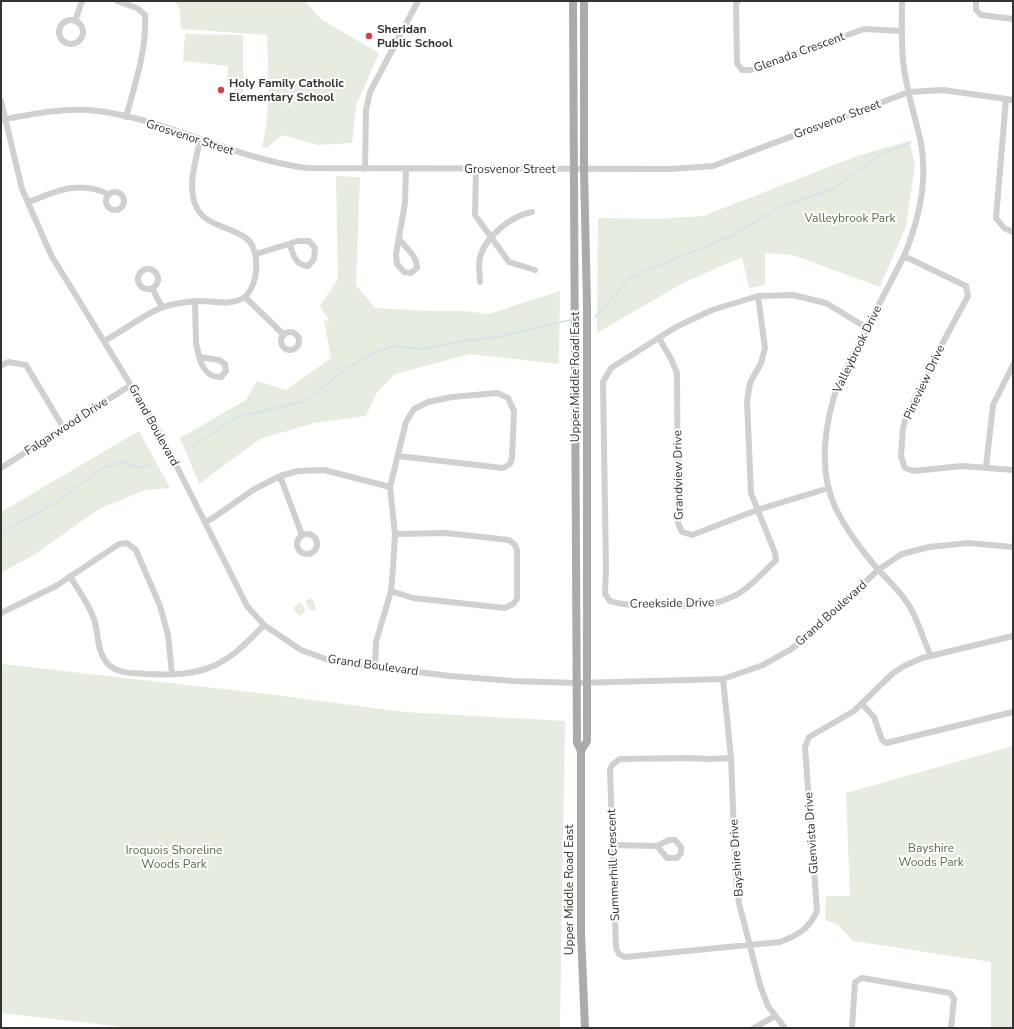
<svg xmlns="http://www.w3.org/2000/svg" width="1014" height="1029" font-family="'Nunito Sans',sans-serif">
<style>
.green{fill:#e6ecdf}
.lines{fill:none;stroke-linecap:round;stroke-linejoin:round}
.stream{stroke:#cfe2ee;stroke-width:1.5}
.minor{stroke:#d0d0d0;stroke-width:6}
.major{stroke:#ababab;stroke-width:8}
.poi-dot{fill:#e63946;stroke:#fff;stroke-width:1.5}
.labels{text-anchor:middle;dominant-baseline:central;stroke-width:4;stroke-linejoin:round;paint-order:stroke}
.poi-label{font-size:12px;font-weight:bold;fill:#333;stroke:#fff;text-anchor:start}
.street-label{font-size:12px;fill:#333;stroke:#fff}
.park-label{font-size:12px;fill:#56703f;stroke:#fff}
</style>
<rect width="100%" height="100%" fill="#fff"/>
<!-- green -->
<path class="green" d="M 175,1 L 305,1 L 322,20 L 379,53 L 356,106 L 352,143 L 318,145 L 282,135 L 267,148 L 262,147 C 271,113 268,70 267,35 L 181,29 L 180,11 Z
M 185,34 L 243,35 L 243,93 L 236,94 L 233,87 L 227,86 L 228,66 L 183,61 Z
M 909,141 L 915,164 L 906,226 L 880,287 L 793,255 L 765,253 L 765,285 L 749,288 L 742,257 L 683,283 L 597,333 L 598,218 L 659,219 L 703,216 L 857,156 Z
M 336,176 L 360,177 L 356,285 L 375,308 L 428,311 L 464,311 L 489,314 L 560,291 L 559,364 L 470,354 L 395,374 L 377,392 L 366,416 L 314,423 L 260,439 L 199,484 L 180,438 L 246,400 L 257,381 L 286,390 L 331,358 L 324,320 L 330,322 L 320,306 L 338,279 Z
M 139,431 L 170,488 L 145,490 L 99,509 L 35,554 L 1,573 L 1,512 Z
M 310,598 L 314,601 L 313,603 L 316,607 L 315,611 L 310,610 L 305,602 Z
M 300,602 L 305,609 L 304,613 L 299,616 L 293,608 Z
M 1,664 L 267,694 L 404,712 L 565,721 L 560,1028 L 132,1028 L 1,1013 Z
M 1013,746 L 1013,1028 L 991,1028 L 991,962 L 853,941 L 837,924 L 825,920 L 826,896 L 850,896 L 846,793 Z"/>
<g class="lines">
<!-- stream -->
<path class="stream" d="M 773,211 L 780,207 L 835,188 L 881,154 L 912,142
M 595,317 L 631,277 L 733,235 L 768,214
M 191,448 L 235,418 L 305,401 L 347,368 L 373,354 L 392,346 L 423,349 L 464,341 L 498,337 L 570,320
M 1,533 L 55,503 L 103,468 L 122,462 L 141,468 L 151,464"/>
<!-- minor -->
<path class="minor" d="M 117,1 L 137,8 L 145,15 C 147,49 135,84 126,117
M 738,1 L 736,4 L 737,63 L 742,70 L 751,70 L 864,29 L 902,31
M 902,1 C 902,20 901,40 903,59 C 905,87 915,115 921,143 C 928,181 919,220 904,256 L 839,382 C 825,420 817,470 836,509 C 845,527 857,544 870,560 C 881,574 896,586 906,601 C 918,617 922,638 931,656
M 976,1 L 976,10 L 981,15 L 1013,19
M59 32a12 12 0 1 1 24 0a12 12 0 1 1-24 0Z
M 75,21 L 82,1
M 1006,99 L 996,218 L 1004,228 L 1013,232
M 1,101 L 22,189 L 51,255 L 159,431 L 247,606 L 264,625 L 301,650 L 334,662 L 450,676 L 512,681 L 577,683 L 723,679 L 763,665 L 790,650 L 807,637 L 878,570 L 902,554 L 929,547 L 968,543 L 1013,547
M 1,120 C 32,114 66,107 98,111 C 169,120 235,159 307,168 L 671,169 L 713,166 L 909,92 L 943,90 L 1013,100
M 365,169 L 366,110 L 370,92 L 418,1
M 476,169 L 475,215 L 509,262 L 535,270
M106 201a9 9 0 1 1 18 0a9 9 0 1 1-18 0Z
M 29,202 C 56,191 80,180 108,194
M 400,240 C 407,249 417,256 417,268 L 411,273 L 404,272 L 397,264 L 396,254 L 405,203 L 406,169
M 256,254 L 298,241 L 309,241 L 315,248 L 314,259 L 308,266 C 295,265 294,256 290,245
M 904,256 L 966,286 L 968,296 L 934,359 L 906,417 L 903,428 L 901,456 L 905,468 L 914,471 L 962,466 L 1013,470
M138 279a10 10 0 1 1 20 0a10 10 0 1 1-20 0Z
M 480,282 C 480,275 478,264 480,257 C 486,236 511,216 532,212
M 152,288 L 162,307
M 758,296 L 765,348 L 761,363 L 750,383 L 747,401 L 751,493 L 775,553 L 776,560 C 763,572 751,587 736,595 C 731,597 725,600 719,602 C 700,607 629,608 610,601 L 605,594 L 606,569 L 603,382 L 611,368 L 676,327 L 712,310 L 758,296 L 793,295 L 826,303 L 867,328
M 245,297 L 284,335
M 195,302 L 196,343 L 199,357
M281 341a9 9 0 1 1 18 0a9 9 0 1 1-18 0Z
M 659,338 L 671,359 L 677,373 L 678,523 L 682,532 L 692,535 L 757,510 L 829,488
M 104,341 C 124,331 149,310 170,305 C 180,303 191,301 200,301 C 214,301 226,305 239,300 C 258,294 263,251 246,238 C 230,226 204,226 196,206 C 187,186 196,160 200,140
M 199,357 L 219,360 L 225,364 L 226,371 L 221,377 C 209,378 202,368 199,357 Z
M 1,366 L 8,362 L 26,365 L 63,427
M 986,467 L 993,405 L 1013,365
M 1,468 L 131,385
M 280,476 L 302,535
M 205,522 L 213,518 L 253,490 L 280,476 L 298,471 L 324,470 L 390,487
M297 544a10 10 0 1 1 20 0a10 10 0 1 1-20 0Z
M 70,576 C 78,590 89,604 94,619 C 99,634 96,652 109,665 C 119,674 134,673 146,674 C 205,677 225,667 264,625
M 391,591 L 413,598 L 505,608 L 513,604 L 517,599 L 517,550 L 515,545 L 509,540 L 446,533 L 395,534
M 1,613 L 56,586 L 119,544 L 127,543 L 136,550 L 160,606 L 168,635 L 172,674
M 375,666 L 376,642 L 391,591 L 393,568 L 395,534 L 390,487 L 406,422 L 414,409 L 428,402 L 452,397 L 497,393 L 508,398 L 514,411 L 512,458 L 510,464 L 503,468 L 398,456
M 723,679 L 731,758 L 736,882 L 739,903 L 760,985 L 768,1006 L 785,1028
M 862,704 L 874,717 L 882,740 L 886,743 L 1013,712
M 731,758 L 710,759 L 688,758 L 620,759 L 612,765 L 610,770 L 616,948 L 619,954 L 625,957 L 780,942 C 798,935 809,929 817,911 L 805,747 L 809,737 L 854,711 L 892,674 L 904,666 L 922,658 L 1013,636
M 669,840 L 675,840 L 681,847 L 681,853 L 677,858 L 667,858 L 657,846 Z
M 612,845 L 657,846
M 754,1028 L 775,1016
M 852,1028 L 855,982 L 862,978 L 950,993 L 954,999 L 951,1028"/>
<!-- major -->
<path class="major" d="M 573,1 L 577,743 L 581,751 L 581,934 L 585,1028
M 581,751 L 587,741 L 587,305 L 584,169 L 584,1"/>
</g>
<!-- markers -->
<g class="poi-dot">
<circle cx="369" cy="36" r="4"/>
<circle cx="221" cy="90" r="4"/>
</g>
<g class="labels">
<!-- poi labels -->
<g class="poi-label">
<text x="377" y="29">Sheridan<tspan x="377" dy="14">Public School</tspan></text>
<text x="229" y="83">Holy Family Catholic<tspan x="229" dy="14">Elementary School</tspan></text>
</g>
<!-- street labels -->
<g class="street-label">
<text transform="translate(799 52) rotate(-20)">Glenada Crescent</text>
<text transform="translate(837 119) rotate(-20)">Grosvenor Street</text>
<text transform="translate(190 137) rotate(18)">Grosvenor Street</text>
<text x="510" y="169">Grosvenor Street</text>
<text transform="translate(857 349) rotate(-64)">Valleybrook Drive</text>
<text transform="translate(575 377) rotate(-90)">Upper Middle Road East</text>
<text transform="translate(924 382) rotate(-65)">Pineview Drive</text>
<text transform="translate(154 425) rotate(61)">Grand Boulevard</text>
<text transform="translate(66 426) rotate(-33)">Falgarwood Drive</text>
<text transform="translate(678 475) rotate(-91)">Grandview Drive</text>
<text transform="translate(672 603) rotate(-1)">Creekside Drive</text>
<text transform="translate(831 613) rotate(-42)">Grand Boulevard</text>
<text transform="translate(373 665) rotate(8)">Grand Boulevard</text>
<text transform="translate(811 833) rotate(-94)">Glenvista Drive</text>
<text transform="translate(736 858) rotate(-94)">Bayshire Drive</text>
<text transform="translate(613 865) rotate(-92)">Summerhill Crescent</text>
<text transform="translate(569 890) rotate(-90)">Upper Middle Road East</text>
</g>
<!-- park labels -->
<g class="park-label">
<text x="850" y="218">Valleybrook Park</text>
<text x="931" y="848">Bayshire<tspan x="931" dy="14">Woods Park</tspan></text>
<text x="174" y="850">Iroquois Shoreline<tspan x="174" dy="14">Woods Park</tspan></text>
</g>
</g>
<!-- border -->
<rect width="1014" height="1029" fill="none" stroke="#333333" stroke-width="4"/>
</svg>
